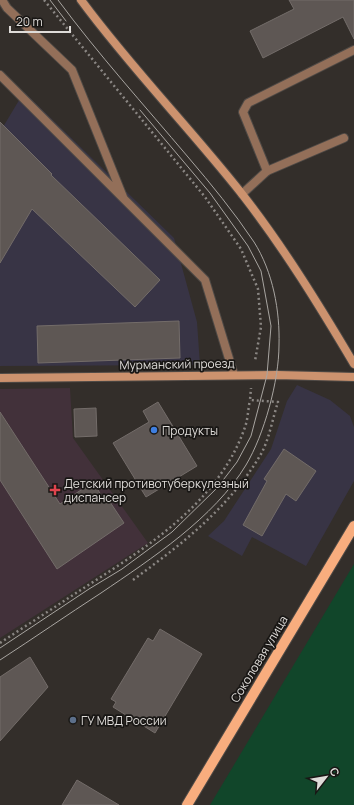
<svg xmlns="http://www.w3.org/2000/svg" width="354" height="805" font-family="Manrope,sans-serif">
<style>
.commercial{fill:#383445}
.medical{fill:#42313a}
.green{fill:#11462a}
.building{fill:#5e5754;stroke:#736c69}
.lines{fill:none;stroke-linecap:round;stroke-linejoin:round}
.lane-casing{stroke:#4f4a46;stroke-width:10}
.street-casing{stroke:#4f4a46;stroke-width:10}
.secondary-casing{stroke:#4f4a46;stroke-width:10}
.primary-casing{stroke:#4f4a46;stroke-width:12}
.path{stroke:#8b8784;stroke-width:2.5;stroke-dasharray:2 3;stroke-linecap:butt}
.lane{stroke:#936f59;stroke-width:8}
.street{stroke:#936f59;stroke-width:8}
.secondary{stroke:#cc926e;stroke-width:8}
.primary{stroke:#f8ad7e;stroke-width:10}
.tram{stroke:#a8a5a1;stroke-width:1}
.shop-dot{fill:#3f7fe0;stroke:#191715;stroke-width:1.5}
.health-dot{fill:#e0444e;stroke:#191715;stroke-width:1.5}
.service-dot{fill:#5c6f8a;stroke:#191715;stroke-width:1.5}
.labels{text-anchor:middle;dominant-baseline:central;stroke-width:3.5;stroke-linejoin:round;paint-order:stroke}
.street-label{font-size:12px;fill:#dfdcd9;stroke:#191715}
.poi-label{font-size:12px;fill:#dfdcd9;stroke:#191715;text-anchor:start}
</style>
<rect width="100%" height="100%" fill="#332e2a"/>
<!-- commercial -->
<path class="commercial" d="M 24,92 L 174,238 L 197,322 L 200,365 L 0,366 L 0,132 Z
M 297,385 L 330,400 L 350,416 L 354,427 L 354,481 L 306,566 L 252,537 L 242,556 L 208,536 L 224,521 L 271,449 L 287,401 Z"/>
<!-- medical -->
<path class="medical" d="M 70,388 L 73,438 L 148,543 L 0,638 L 0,389 Z"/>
<!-- green -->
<path class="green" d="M 354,564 L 354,805 L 210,805 Z"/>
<!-- building -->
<path class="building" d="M 289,0 L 354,0 L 354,39 L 343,17 L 263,58 L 250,31 L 294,9 Z
M 0,122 L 52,174 L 51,175 L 160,280 L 135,307 L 32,209 L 0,263 Z
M 179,321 L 180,358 L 38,363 L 37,326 Z
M 158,402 L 197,466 L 146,497 L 113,443 L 149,422 L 143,411 Z
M 96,408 L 97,436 L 75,437 L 74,409 Z
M 0,412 L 60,504 L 93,482 L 103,498 L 106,496 L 124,523 L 57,569 L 0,480 Z
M 284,449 L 316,471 L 296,501 L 286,494 L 262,536 L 243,525 L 267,481 L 264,479 Z
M 160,629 L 202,654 L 155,733 L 113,707 L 116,702 L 111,699 L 148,638 L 153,641 Z
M 30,657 L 48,687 L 0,741 L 0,677 Z
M 77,780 L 119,805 L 62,805 Z"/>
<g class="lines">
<defs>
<path id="lane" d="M 2,0 L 7,8 L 72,70 L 123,197
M 0,75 L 205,280 L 234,375
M 267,171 L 344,138"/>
<path id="street" d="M 242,194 L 267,171 L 243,112 L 248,103 L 354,50"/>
<path id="secondary" d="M 81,0 C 131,68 190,128 242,194 C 284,248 319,305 354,364
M 0,378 L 277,375 L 354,377"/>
<path id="primary" d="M 187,805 L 354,526"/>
</defs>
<!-- lane casing -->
<use href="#lane" class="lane-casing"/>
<!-- street casing -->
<use href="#street" class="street-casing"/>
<!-- secondary casing -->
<use href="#secondary" class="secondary-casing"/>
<!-- primary casing -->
<use href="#primary" class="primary-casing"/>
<!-- path -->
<path class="path" d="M 44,0 L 205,197 L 241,249 L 258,289 L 261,327 L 255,361
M 133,580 C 182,544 230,507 261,454 C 269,440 273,417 278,402 L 250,400 L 251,388
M 0,643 C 24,627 49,611 73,595 C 139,552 218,506 245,427 C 248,419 248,409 250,400"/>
<!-- lane -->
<use href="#lane" class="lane"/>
<!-- street -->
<use href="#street" class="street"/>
<!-- secondary -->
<use href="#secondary" class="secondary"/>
<!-- primary -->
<use href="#primary" class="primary"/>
<!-- tram -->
<path class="tram" d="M 50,0 L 66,21
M 0,648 L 89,589 L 122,569 L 172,532 L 217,488 L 237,462 L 251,436 L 267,375 L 271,326 L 261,271 L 248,246 L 210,193 L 140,110
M 0,660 C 34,638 67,615 101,593 C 151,559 214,518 246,465 C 264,435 279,381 279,345 C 280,311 273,272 254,242 C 234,212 211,184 188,157 C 144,105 98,54 58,0"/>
</g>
<!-- markers -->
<circle class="shop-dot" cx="154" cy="430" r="4"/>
<path class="health-dot" d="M53 484h4v4h4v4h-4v4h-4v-4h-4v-4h4z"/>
<circle class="service-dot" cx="73" cy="720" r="4"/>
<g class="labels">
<!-- street labels -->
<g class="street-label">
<text transform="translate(177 364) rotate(-1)">Мурманский проезд</text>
<text transform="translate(259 659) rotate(-59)">Соколовая улица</text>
</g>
<!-- poi labels -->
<g class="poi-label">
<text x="162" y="430">Продукты</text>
<text x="64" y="483">Детский противотуберкулезный<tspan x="64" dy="14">диспансер</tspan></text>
<text x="81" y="720">ГУ МВД России</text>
</g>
</g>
<!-- north arrow -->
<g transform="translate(326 777) rotate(59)" stroke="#191715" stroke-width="3" paint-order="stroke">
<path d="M0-3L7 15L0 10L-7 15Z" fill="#dfdcd9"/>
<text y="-6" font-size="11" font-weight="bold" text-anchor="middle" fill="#dfdcd9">С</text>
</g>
<!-- scale -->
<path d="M10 26v6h60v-6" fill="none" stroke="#dfdcd9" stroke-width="2"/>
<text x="16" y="26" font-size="12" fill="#dfdcd9" stroke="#191715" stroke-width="3" paint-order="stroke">20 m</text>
</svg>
